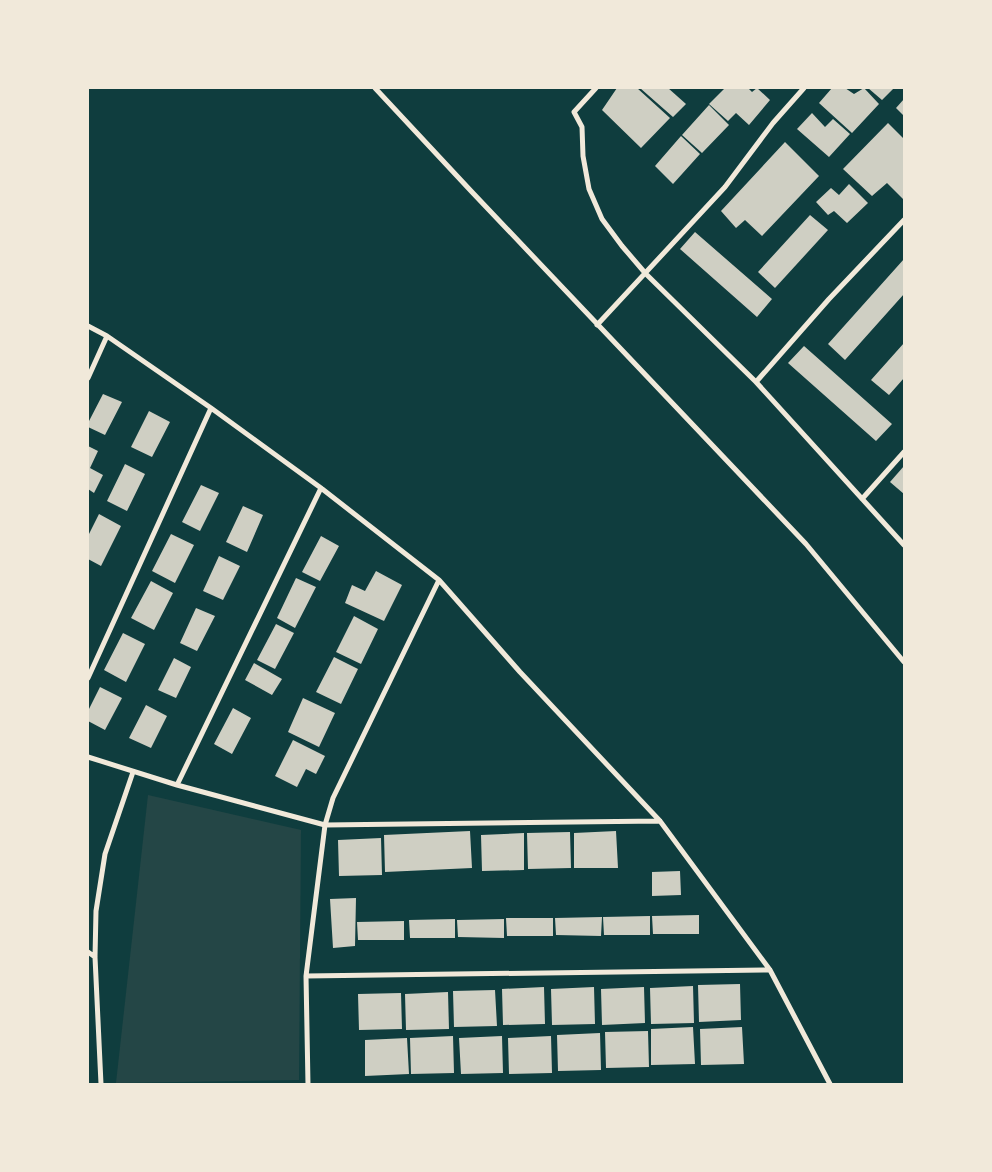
<svg xmlns="http://www.w3.org/2000/svg" width="992" height="1172" font-family="Barlow,sans-serif">
<style>
.green{fill:#244646}
.building{fill:#cfcfc3}
.lines{fill:none;stroke-linecap:round;stroke-linejoin:round}
.minor{stroke:#f1e9da;stroke-width:5}
</style>
<rect width="100%" height="100%" fill="#0f3d3e"/>
<!-- green -->
<path class="green" d="M 148,795 L 301,830 L 299,1080 L 116,1083 Z"/>
<!-- building -->
<path class="building" d="M 617,88 L 637,88 L 670,118 L 641,148 L 602,110 Z
M 640,88 L 668,88 L 686,104 L 673,117 Z
M 725,88 L 748,88 L 752,92 L 757,88 L 770,100 L 749,125 L 736,113 L 728,121 L 709,104 Z
M 832,88 L 845,88 L 854,94 L 864,88 L 879,104 L 852,133 L 819,103 Z
M 868,88 L 894,88 L 882,100 Z
M 904,99 L 904,116 L 896,108 Z
M 709,105 L 729,125 L 702,153 L 682,135 Z
M 812,113 L 825,127 L 833,119 L 850,134 L 829,157 L 797,129 Z
M 888,123 L 904,139 L 904,197 L 903,199 L 887,183 L 872,196 L 843,169 Z
M 681,136 L 700,154 L 673,184 L 655,166 Z
M 785,142 L 819,176 L 762,236 L 745,220 L 736,228 L 721,211 Z
M 849,184 L 868,203 L 847,223 L 834,211 L 828,215 L 816,202 L 831,188 L 839,195 Z
M 810,215 L 828,230 L 775,288 L 758,272 Z
M 695,232 L 772,299 L 757,317 L 680,249 Z
M 904,259 L 904,294 L 845,360 L 828,344 Z
M 904,343 L 904,378 L 889,395 L 871,380 Z
M 804,346 L 892,424 L 876,441 L 788,363 Z
M 103,394 L 122,402 L 105,435 L 88,427 L 88,423 Z
M 149,411 L 170,422 L 152,457 L 131,447 Z
M 88,446 L 98,451 L 90,468 L 103,475 L 94,493 L 88,489 Z
M 125,464 L 145,474 L 127,511 L 107,501 Z
M 904,466 L 904,494 L 890,482 Z
M 201,485 L 219,493 L 200,531 L 182,522 Z
M 243,506 L 263,515 L 247,552 L 226,542 Z
M 99,514 L 121,526 L 101,566 L 88,559 L 88,536 Z
M 171,534 L 194,545 L 175,583 L 152,571 Z
M 321,536 L 339,546 L 320,581 L 302,572 Z
M 219,556 L 240,566 L 223,600 L 203,591 Z
M 376,571 L 402,585 L 384,621 L 345,603 L 352,585 L 365,591 Z
M 296,578 L 316,587 L 295,628 L 277,618 Z
M 151,581 L 173,593 L 154,630 L 131,618 Z
M 196,608 L 215,616 L 197,651 L 180,643 Z
M 354,616 L 378,629 L 361,664 L 336,652 Z
M 276,624 L 294,633 L 275,669 L 257,660 Z
M 123,633 L 145,644 L 126,682 L 104,670 Z
M 334,657 L 358,669 L 341,704 L 316,692 Z
M 174,658 L 191,667 L 176,698 L 158,690 Z
M 254,663 L 282,679 L 272,695 L 245,680 Z
M 100,687 L 122,698 L 105,730 L 88,721 L 88,711 Z
M 303,698 L 335,713 L 319,747 L 288,732 Z
M 146,705 L 167,716 L 151,748 L 129,738 Z
M 233,708 L 251,718 L 232,754 L 214,744 Z
M 293,740 L 325,756 L 316,774 L 306,769 L 297,787 L 275,776 Z
M 470,831 L 472,868 L 385,872 L 384,835 Z
M 616,831 L 618,868 L 574,868 L 574,833 Z
M 570,832 L 571,868 L 528,869 L 527,833 Z
M 524,833 L 524,870 L 482,871 L 481,835 Z
M 381,838 L 382,875 L 339,876 L 338,840 Z
M 680,871 L 681,895 L 652,896 L 652,872 Z
M 356,898 L 355,946 L 333,948 L 330,899 Z
M 699,915 L 699,934 L 653,934 L 652,916 Z
M 650,916 L 650,935 L 604,935 L 603,917 Z
M 602,917 L 601,936 L 556,935 L 555,918 Z
M 506,918 L 553,918 L 553,936 L 507,936 Z
M 455,919 L 455,938 L 410,938 L 409,920 Z
M 504,919 L 504,938 L 458,937 L 457,920 Z
M 404,921 L 404,940 L 358,940 L 357,922 Z
M 740,984 L 741,1020 L 699,1022 L 698,985 Z
M 693,986 L 694,1023 L 651,1024 L 650,988 Z
M 544,987 L 545,1024 L 503,1025 L 502,989 Z
M 594,987 L 595,1024 L 552,1025 L 551,989 Z
M 644,987 L 645,1023 L 602,1025 L 601,989 Z
M 495,990 L 497,1026 L 454,1027 L 453,991 Z
M 448,992 L 449,1029 L 406,1030 L 405,994 Z
M 401,993 L 402,1029 L 359,1030 L 358,994 Z
M 693,1027 L 695,1064 L 651,1065 L 651,1029 Z
M 742,1027 L 744,1064 L 701,1065 L 700,1029 Z
M 648,1031 L 649,1067 L 606,1068 L 605,1032 Z
M 600,1033 L 601,1070 L 558,1071 L 557,1035 Z
M 453,1036 L 454,1073 L 411,1074 L 410,1038 Z
M 502,1036 L 503,1073 L 461,1074 L 459,1038 Z
M 551,1036 L 552,1073 L 509,1074 L 508,1038 Z
M 407,1038 L 409,1074 L 365,1076 L 365,1040 Z"/>
<g class="lines">
<!-- minor -->
<path class="minor" d="M 375,88 L 471,191 L 806,544 L 904,662
M 596,88 L 574,112 L 582,127 L 583,156 L 589,189 L 602,219 L 622,246 L 646,274 L 756,382 L 904,545
M 597,325 L 725,187 L 773,123 L 804,88
M 88,326 L 107,336 L 211,408 L 321,488 L 439,580 L 520,672 L 660,821 L 770,970 L 830,1084
M 88,378 L 107,336
M 756,382 L 829,299 L 904,220
M 862,499 L 904,452
M 88,678 L 211,408
M 88,757 L 177,785 L 325,825 L 660,821
M 177,785 L 321,488
M 88,952 L 95,957
M 306,976 L 770,970
M 101,1084 L 95,957 L 96,911 L 105,854 L 133,772
M 308,1084 L 306,976 L 325,825 L 333,798 L 439,580"/>
</g>
<!-- border -->
<rect width="992" height="1172" fill="none" stroke="#f1e9da" stroke-width="178"/>
</svg>
